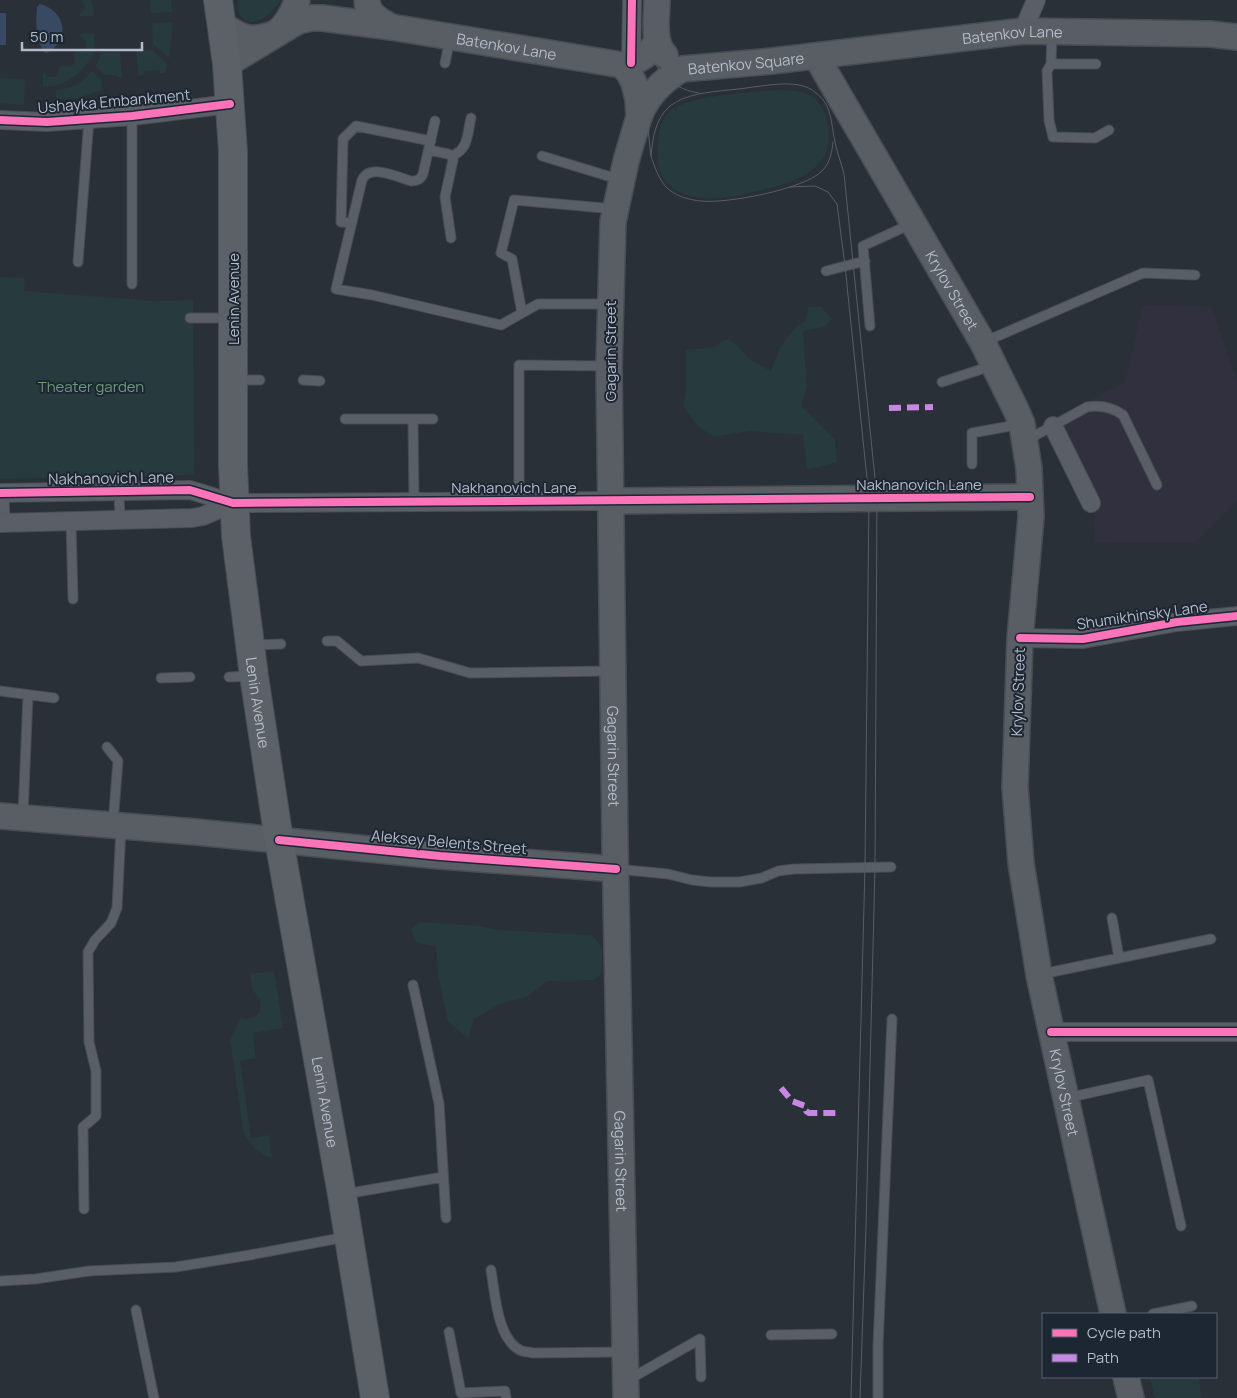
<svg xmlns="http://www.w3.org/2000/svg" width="1237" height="1398" font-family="Manrope,sans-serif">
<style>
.medical{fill:#31303e}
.green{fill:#273a3e}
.water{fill:#384963}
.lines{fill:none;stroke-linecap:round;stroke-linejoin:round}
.lane-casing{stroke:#484c53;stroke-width:11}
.street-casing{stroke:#484c53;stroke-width:20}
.secondary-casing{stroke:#484c53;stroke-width:28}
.primary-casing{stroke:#484c55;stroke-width:30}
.lane{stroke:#5a5e66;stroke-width:9}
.street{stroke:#5a5e66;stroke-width:18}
.secondary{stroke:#595d64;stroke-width:25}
.primary{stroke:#5c6168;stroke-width:28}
.tram{stroke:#595d64;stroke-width:1}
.quiet{stroke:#c787e3;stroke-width:6;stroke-dasharray:12 6;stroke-linecap:butt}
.cycleway-casing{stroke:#1d2633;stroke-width:11}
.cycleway{stroke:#fb73b8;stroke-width:8}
.labels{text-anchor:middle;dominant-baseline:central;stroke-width:4;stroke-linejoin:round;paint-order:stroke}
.street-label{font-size:15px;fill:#b4bcc9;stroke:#1d2633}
.park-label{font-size:15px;fill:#6b9a76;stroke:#1d2633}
</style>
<rect width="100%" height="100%" fill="#2a3038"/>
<!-- medical -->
<path class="medical" d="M 1143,305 L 1211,307 L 1237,381 L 1237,501 L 1195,542 L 1095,543 L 1094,504 L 1055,419 L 1125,382 Z"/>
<!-- green -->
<path class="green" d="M 81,0 L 91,0 L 93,6 L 94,16 L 80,16 L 79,14 L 84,11 L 85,6 Z
M 150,0 L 171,0 L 172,12 L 151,13 Z
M 238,0 L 280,0 C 274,13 248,35 239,12 C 238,9 238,4 238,0 Z
M 173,22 L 169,58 L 153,44 L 152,23 Z
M 80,34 L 95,34 C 95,41 95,48 93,54 C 87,67 72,81 58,85 C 53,86 48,86 43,86 L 43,73 L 45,73 L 48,77 L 54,77 L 58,75 L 59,68 L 62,65 L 70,67 C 75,64 77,60 74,55 L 76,51 L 83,50 L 86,46 L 86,41 L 80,36 Z
M 152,50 L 167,64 L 165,73 L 160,73 L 159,70 L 144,71 L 144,75 L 138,76 L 136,51 Z
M 120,52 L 122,77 L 117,77 L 117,75 L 105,75 L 95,66 L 98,62 L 101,53 Z
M 92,71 L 101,79 L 102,90 L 78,98 L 56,99 L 56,90 C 71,89 82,83 92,71 Z
M 0,78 L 25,79 L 24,105 L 0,103 Z
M 783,90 C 803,91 814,93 824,111 C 828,120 829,128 829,137 C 828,176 783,185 753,192 C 735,196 715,201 696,197 C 684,195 672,190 664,179 C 657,169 657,155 658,143 C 659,133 660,122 667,114 C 684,94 756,92 783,90 Z
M 0,277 L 25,278 L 24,291 L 155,301 L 193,300 L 194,475 L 0,479 Z
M 808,307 L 821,307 L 832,319 L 825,327 L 803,331 L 807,386 L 801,406 L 835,440 L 837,462 L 818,467 L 807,469 L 803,435 L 750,431 L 713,437 L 697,425 L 683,406 L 686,391 L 686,350 L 714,347 L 722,341 L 728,339 L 738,346 L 750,360 L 771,371 L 780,348 L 795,328 L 806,320 Z
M 419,922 L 481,926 L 498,930 L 592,935 L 602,948 L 602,973 L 594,980 L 547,981 L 527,997 L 500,1004 L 474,1019 L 468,1038 L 448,1022 L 438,974 L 436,947 L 417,943 L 411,930 Z
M 274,971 L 283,1028 L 253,1033 L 256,1058 L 240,1061 L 251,1138 L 269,1135 L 272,1158 L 266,1156 L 254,1148 L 244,1134 L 230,1040 L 241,1017 L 245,1019 L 255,1017 L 259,1013 L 261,1003 L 260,998 L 253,991 L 250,974 Z
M 1150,1377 L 1199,1377 L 1201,1398 L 1155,1398 Z"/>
<!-- water -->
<path class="water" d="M 40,4 C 66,11 71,40 47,53 L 44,52 C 35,38 36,23 37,7 Z
M 0,13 L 6,13 L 6,45 L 0,45 Z"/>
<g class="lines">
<defs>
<path id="lane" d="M 1052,32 L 1051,64 L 1047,71 L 1049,120 L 1053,137 L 1095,138 L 1109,130
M 445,63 L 450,39
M 1051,64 L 1096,64
M 132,116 L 132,284
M 435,121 L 423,174 C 420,180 417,181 411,181 C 397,177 370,163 362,180 L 336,289 L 372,295 L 501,325 L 538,304 L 610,304
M 429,150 L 448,154 L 452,156 L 453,160 L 445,197 L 451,238
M 452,156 C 469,149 467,134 471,118
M 542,156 L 621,180
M 351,223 L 341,222 L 343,139 L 356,126 L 431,141
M 78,262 L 89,119
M 826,271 L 865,261
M 522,313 L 512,259 L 501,253 L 514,200 L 615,209
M 190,318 L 230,318
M 870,326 L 863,246 L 911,224
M 984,342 L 1143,273 L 1195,275
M 235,380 L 260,380
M 303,380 L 320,381
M 942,382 L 991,366
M 345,419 L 433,419
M 413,419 L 414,502
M 1027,440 L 1087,407 C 1101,405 1112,407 1123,415 L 1157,485
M 972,464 L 972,433 L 1021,424
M 119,491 L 120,520
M 4,493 L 5,523
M 519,501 L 519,365 L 607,366
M 71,522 L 73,599
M 327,641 L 337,641 L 361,661 L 418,658 L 470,673 L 610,671
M 252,645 L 281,644
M 229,677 L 251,676
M 161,678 L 190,677
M 0,691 L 54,698
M 107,747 L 118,761 L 113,823
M 23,815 L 28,695
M 616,869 L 668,874 L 692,880 L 711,882 L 739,882 L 762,878 L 778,871 L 794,869 L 891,867
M 1112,918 L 1119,958
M 1042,974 L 1211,939
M 413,985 L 439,1103 L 446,1218
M 1067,1098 L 1148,1080 L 1181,1226
M 345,1194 L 443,1177
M 84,1209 L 83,1127 L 96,1116 L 96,1071 L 89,1042 L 88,952 L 95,940 L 111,923 L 117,908 L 121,828
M 491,1270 C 495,1293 497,1341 522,1351 C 525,1352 530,1352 533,1353 L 624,1352
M 0,1281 L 35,1279 L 89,1271 L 176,1267 L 250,1255 L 346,1237
M 136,1310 L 154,1398
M 1153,1314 L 1192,1306
M 449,1332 L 461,1393 L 505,1391 L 506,1398
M 771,1335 L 832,1334
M 628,1380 L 700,1339 L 701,1377
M 878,1398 L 878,1346 L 892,1019"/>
<path id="street" d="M 1023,31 L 1036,0
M 631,63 L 632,0
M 0,120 L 47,122 L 132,116 L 230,104
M 1053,426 L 1091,503
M 0,493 L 190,490 L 233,503 L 611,501
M 0,523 L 192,518 L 203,516 L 233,503
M 1020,638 L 1083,639 L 1177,622 L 1237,616
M 1051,1032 L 1237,1032"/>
<g id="secondary">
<path d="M 367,0 C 367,15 380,20 391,27"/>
<path d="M 657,0 C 657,17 652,42 665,55"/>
<path d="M 222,25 C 230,30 239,36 248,38 C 256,39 268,37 275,33 C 284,29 295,10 297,0"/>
<path id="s1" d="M 816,56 L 983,343 L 1016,410 L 1022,424 L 1029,469 L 1031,517 L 1020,638 L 1015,787 L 1021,863 L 1039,975 L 1113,1314"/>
<path id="s2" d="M 227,64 L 298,21 L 311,18 L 322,18 L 391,27 L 622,65 C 637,62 650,55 657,41"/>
<path id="s3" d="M 622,65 L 629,73 L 634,83 L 638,99 L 639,117 L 626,161 L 613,222 L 609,366 L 615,845 L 626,1398"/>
<path id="s4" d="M 639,117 C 647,96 663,80 682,69 L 772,61 L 1023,31 L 1210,34 L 1237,37"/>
<path d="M 611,501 L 1030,497"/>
<path d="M 0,816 L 196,832 L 440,856 L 616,869"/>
<path d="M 1126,1377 L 1131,1398"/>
</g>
<g id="primary">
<path id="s5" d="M 218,0 L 227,64 L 233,152 L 233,465 L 236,536 L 254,676 L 279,840 L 342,1195 L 375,1398"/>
</g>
</defs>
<!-- lane casing -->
<use href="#lane" class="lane-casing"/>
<!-- street casing -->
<use href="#street" class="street-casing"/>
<!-- secondary casing -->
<use href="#secondary" class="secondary-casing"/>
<!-- primary casing -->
<use href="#primary" class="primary-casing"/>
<!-- lane -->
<use href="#lane" class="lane"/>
<!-- street -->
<use href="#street" class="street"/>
<!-- secondary -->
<use href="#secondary" class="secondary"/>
<!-- primary -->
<use href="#primary" class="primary"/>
<!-- tram -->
<path class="tram" d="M 640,0 L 640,59 L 651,156 C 654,166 659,179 666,187 C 675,196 689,200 701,201 C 726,204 805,189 822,171 C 830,163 832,152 833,142
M 649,0 C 649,16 647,32 650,48 C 654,73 676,90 699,93
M 651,156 C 653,137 655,120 669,107 C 672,104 678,101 682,99 C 702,91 725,91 746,88 C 763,86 782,82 799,85 C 805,86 812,89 816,93 C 831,104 831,121 834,137 C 836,150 841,162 844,174 L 877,498 L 875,867 L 866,1226 L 860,1398
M 790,187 L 815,186 L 828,192 L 837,204 L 845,266 L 869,498 L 865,867 L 851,1398"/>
<!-- quiet -->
<path class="quiet" d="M 889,408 L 933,407
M 781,1088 L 792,1101 L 805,1106 L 806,1111 L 809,1113 L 840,1113"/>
<defs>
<path id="cycleway" d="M 631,63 L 632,0
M 0,120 L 47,122 L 132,116 L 230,104
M 0,493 L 190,490 L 233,503 L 1030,497
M 1020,638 L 1083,639 L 1177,622 L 1237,616
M 279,840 L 440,856 L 616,869
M 1051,1032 L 1237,1032"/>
</defs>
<!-- cycleway casing -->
<use href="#cycleway" class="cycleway-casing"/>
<!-- cycleway -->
<use href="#cycleway" class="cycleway"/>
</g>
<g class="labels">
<!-- street labels -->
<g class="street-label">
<text stroke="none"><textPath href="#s4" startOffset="398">Batenkov Lane</textPath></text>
<text stroke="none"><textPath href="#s2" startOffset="294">Batenkov Lane</textPath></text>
<text stroke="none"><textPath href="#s4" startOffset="130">Batenkov Square</textPath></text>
<text transform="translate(114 101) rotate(-5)">Ushayka Embankment</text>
<text stroke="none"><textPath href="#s1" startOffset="271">Krylov Street</textPath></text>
<text transform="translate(233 299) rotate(-90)">Lenin Avenue</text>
<text transform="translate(610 351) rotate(-90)">Gagarin Street</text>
<text transform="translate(111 478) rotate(-1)">Nakhanovich Lane</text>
<text x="919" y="484">Nakhanovich Lane</text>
<text x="514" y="487">Nakhanovich Lane</text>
<text transform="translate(1142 615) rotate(-8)">Shumikhinsky Lane</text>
<text transform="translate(1018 692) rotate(-88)">Krylov Street</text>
<text stroke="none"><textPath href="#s5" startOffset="705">Lenin Avenue</textPath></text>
<text stroke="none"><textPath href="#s3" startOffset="699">Gagarin Street</textPath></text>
<text transform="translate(449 842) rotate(5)">Aleksey Belents Street</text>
<text stroke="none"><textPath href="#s1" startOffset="1096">Krylov Street</textPath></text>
<text stroke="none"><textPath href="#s5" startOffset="1110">Lenin Avenue</textPath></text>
<text stroke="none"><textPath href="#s3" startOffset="1104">Gagarin Street</textPath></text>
</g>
<!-- park labels -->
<g class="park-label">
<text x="91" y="386">Theater garden</text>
</g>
</g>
<!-- legend -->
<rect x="1042" y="1313" width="175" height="65" fill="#1d2633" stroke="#59626f"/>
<rect x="1052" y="1329" width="25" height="8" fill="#fb73b8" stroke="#59626f"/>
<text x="1087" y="1338" font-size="15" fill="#b4bcc9">Cycle path</text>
<rect x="1052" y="1354" width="25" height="8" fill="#c787e3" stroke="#59626f"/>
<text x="1087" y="1363" font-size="15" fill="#b4bcc9">Path</text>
<!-- scale -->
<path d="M22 42v8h120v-8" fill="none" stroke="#b4bcc9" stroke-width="2.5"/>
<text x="30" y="42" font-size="15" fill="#b4bcc9" stroke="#1d2633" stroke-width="4" paint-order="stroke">50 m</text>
</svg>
